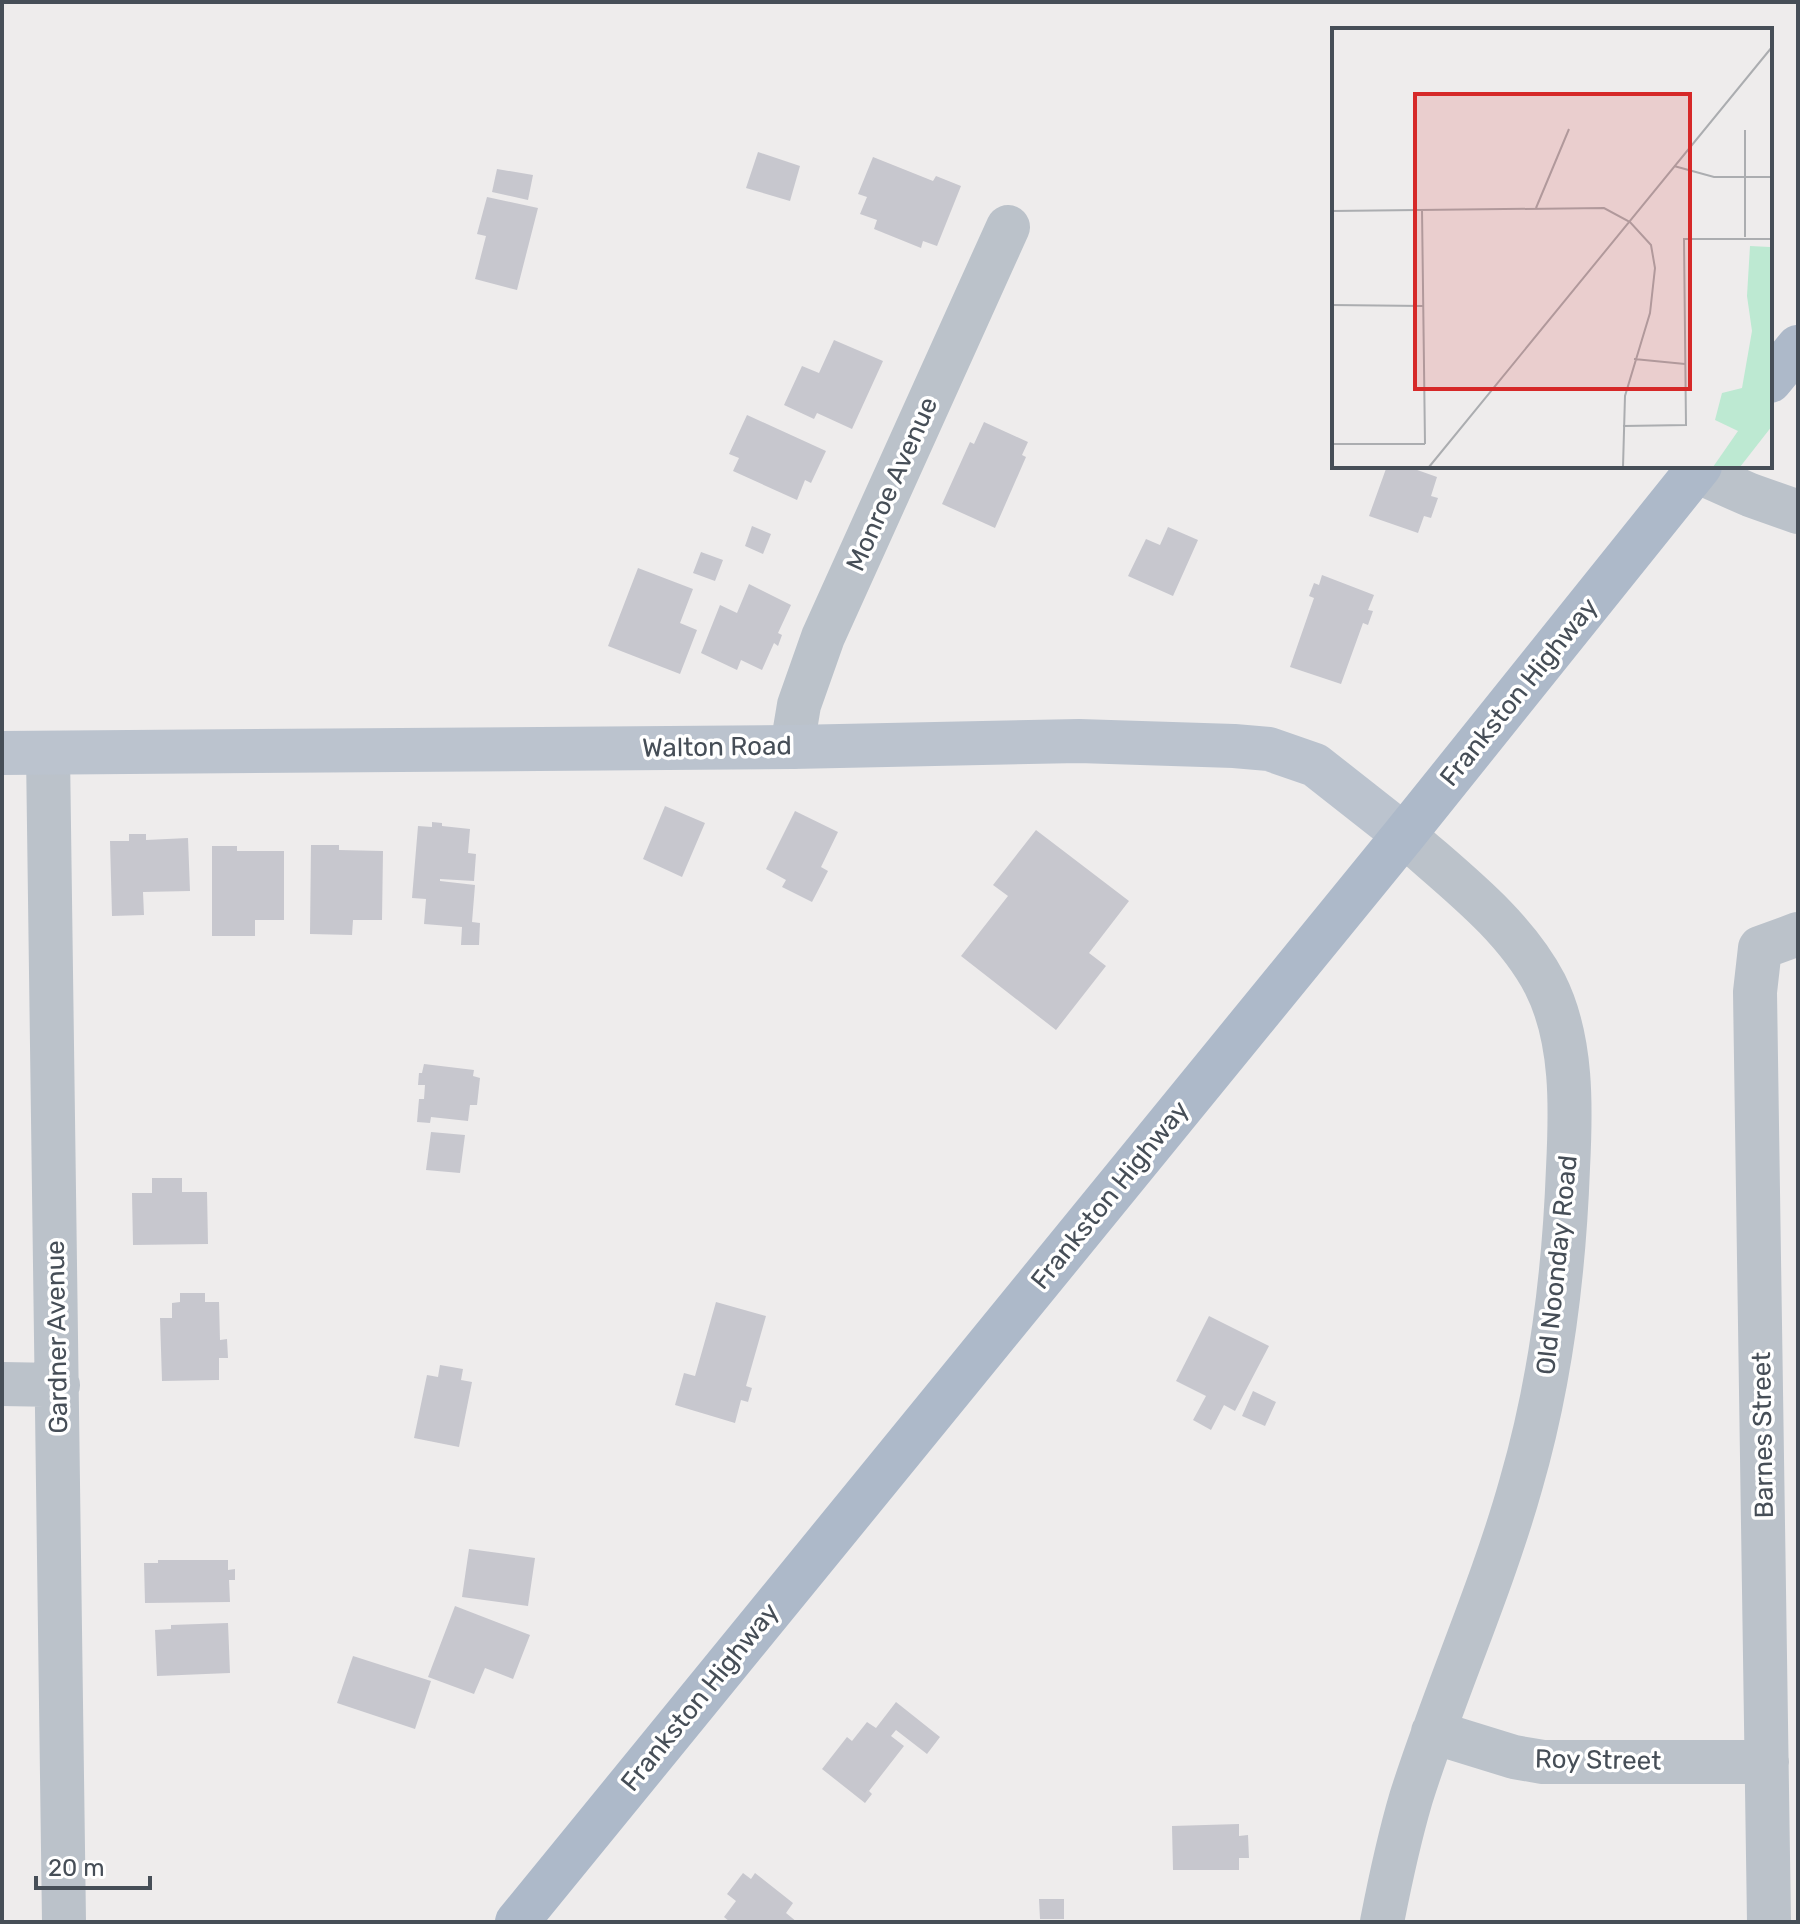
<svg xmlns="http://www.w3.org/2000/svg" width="1800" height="1924" font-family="Rubik,sans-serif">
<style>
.building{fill:#c7c7ce}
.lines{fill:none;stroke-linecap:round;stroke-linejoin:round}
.street{stroke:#bbc2ca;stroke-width:44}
.secondary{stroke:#bbc3ce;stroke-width:44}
.primary{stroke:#adb9c9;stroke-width:44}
.labels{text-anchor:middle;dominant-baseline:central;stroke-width:7;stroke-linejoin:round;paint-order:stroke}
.street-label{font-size:26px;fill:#464e57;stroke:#fff}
.inset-road{fill:none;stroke:#abadb0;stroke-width:2}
.view{fill:#d62828;fill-opacity:0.15;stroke:#d62828;stroke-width:4}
.inset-edge{fill:none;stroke:#464e57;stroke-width:4}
</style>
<rect width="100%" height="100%" fill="#eeecec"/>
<!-- building -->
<path class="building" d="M 758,152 L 800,166 L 790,201 L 746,188 Z
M 873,157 L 933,181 L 936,176 L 961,186 L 937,246 L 923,241 L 921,248 L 874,229 L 877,220 L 860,214 L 867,197 L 858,194 Z
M 497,169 L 533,175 L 528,200 L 492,192 Z
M 487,197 L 538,208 L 517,290 L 475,279 L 486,236 L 477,234 Z
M 834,340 L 883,361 L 852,429 L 817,413 L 814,419 L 784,405 L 802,366 L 819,373 Z
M 747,415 L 826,451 L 811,483 L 805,480 L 797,500 L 733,471 L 739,458 L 729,454 Z
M 984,422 L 1028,442 L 1022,455 L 1026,457 L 995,528 L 942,504 L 970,442 L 974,444 Z
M 1387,466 L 1406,466 L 1437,477 L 1431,496 L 1438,498 L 1431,518 L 1424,516 L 1418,533 L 1369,516 Z
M 752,526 L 771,534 L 763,554 L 745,546 Z
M 1168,527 L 1198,540 L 1173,596 L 1128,576 L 1146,539 L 1160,545 Z
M 701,552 L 723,560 L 715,581 L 693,573 Z
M 638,568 L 693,589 L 680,623 L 697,630 L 680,674 L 608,646 Z
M 1322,575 L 1374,595 L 1368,610 L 1373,611 L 1368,625 L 1363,623 L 1341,684 L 1290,667 L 1314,598 L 1309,596 L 1314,583 L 1319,585 Z
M 749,584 L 791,605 L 778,633 L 782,635 L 778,646 L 774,643 L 762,670 L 741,660 L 737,670 L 701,653 L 720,605 L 737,613 Z
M 665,806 L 705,823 L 682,877 L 643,859 Z
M 795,811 L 838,832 L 821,867 L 828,871 L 812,902 L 782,887 L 786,880 L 766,869 Z
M 432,822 L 442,823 L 442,826 L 470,829 L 468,853 L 476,854 L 474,881 L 440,879 L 440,881 L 475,885 L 472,922 L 480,923 L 479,945 L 461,945 L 462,927 L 424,924 L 426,899 L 412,898 L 418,826 L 432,827 Z
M 1036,830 L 1129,901 L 1089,953 L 1106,966 L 1056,1030 L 961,956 L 1008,896 L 993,885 Z
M 129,834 L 146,834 L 146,840 L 188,838 L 190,891 L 143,892 L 144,915 L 112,916 L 110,841 L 129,841 Z
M 311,845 L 339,845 L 339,850 L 383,851 L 382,920 L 353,920 L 352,935 L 310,934 Z
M 212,846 L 237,846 L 237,851 L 284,851 L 284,920 L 255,920 L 255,936 L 212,936 Z
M 424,1064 L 474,1070 L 473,1076 L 480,1078 L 477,1105 L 470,1105 L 468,1121 L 431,1117 L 430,1123 L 417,1122 L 419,1099 L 424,1099 L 425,1085 L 418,1085 L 419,1073 L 422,1073 Z
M 431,1132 L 465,1135 L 460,1173 L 426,1170 Z
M 152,1178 L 182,1178 L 182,1192 L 207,1192 L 208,1244 L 133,1245 L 132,1193 L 152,1193 Z
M 180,1293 L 205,1293 L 205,1302 L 219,1302 L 220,1340 L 227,1339 L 228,1358 L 219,1358 L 219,1380 L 162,1381 L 160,1318 L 172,1318 L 172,1303 L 180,1302 Z
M 716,1302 L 766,1316 L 746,1386 L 752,1388 L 748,1402 L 741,1400 L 735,1423 L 675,1405 L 684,1373 L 695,1376 Z
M 1209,1316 L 1269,1346 L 1235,1411 L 1224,1405 L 1211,1430 L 1193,1420 L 1206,1396 L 1176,1381 Z
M 440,1365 L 463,1369 L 461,1380 L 472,1382 L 459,1447 L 414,1438 L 427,1375 L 438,1377 Z
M 1253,1391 L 1276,1402 L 1265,1426 L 1242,1416 Z
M 469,1549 L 535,1558 L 528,1606 L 462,1597 Z
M 158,1560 L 228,1560 L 228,1570 L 235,1569 L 235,1580 L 229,1580 L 230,1602 L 145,1603 L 144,1563 L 158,1563 Z
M 455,1606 L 530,1635 L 513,1679 L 485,1668 L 474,1694 L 428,1677 Z
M 228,1623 L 230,1673 L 157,1676 L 155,1630 L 171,1629 L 171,1625 Z
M 353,1656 L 431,1681 L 415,1729 L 337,1703 Z
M 896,1702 L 940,1737 L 927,1754 L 896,1730 L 891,1736 L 904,1746 L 869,1791 L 872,1794 L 865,1803 L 822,1769 L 847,1737 L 852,1741 L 867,1722 L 876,1728 Z
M 1239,1824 L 1239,1836 L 1248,1835 L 1249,1858 L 1239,1858 L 1239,1870 L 1173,1870 L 1172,1826 Z
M 743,1873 L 751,1879 L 755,1873 L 793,1903 L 786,1913 L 797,1922 L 730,1922 L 724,1917 L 736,1901 L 727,1894 Z
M 1039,1899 L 1064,1899 L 1064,1919 L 1040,1919 Z"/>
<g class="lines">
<!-- street -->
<path class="street" d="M 1696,471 L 1750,495 L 1798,512
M 792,747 L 799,705 L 823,637 L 1008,227
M 48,753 L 64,1922
M 2,1384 L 58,1385
M 1433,1732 L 1514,1757 L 1543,1762 L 1767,1762
M 1382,1922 C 1390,1881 1399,1839 1411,1798 C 1444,1693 1491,1591 1521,1484 C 1551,1381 1564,1275 1568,1168 C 1571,1109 1573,1039 1545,984 C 1514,924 1453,879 1404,835
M 1769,1922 L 1755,992 L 1760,948 L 1798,934"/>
<!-- secondary -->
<path class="secondary" d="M 2,753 L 792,747 L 1079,741 L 1234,746 L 1269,749 L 1315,765 L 1404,835"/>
<!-- primary -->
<path class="primary" d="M 1770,381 L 1798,347
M 517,1922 L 1404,835 L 1700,466"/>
</g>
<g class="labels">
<!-- street labels -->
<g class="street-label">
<text transform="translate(892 484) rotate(-66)">Monroe Avenue</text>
<text transform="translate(1519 692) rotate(-51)">Frankston Highway</text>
<text transform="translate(717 747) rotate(-1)">Walton Road</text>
<text transform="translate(1110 1195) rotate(-51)">Frankston Highway</text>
<text transform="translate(1557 1265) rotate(-84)">Old Noonday Road</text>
<text transform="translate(57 1337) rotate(-91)">Gardner Avenue</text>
<text transform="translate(1763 1435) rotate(-91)">Barnes Street</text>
<text transform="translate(700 1697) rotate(-51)">Frankston Highway</text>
<text transform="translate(1598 1760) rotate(1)">Roy Street</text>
</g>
</g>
<!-- overview -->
<g transform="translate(1332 28)">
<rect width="440" height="440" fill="#eeecec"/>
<path d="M 418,218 L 438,219 L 440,224 L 440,398 L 408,439 L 381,439 L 406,403 L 383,392 L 390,365 L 410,360 L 420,303 L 415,268 Z" fill="#bde9d2"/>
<path class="inset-road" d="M 413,102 L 413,209M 342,138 L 382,149 L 440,149M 204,180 L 237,101M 90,181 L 93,416M 0,183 L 272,180 L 298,194 L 319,217 L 323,240 L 318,285 L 293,368 L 291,439M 0,277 L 91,278M 302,331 L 353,336M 291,398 L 354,397 L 352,211 L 440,211M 0,416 L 93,416M 97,439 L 440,19"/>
<path class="view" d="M 83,66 L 358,66 L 358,361 L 83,361 Z"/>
<rect width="440" height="440" class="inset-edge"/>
</g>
<!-- border -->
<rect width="1800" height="1924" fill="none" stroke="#464e57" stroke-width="8"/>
<!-- scale -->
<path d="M36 1876v12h114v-12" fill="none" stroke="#464e57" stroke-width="4"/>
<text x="48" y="1876" font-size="24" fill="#464e57" stroke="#ffffff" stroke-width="6" paint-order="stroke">20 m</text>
</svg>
